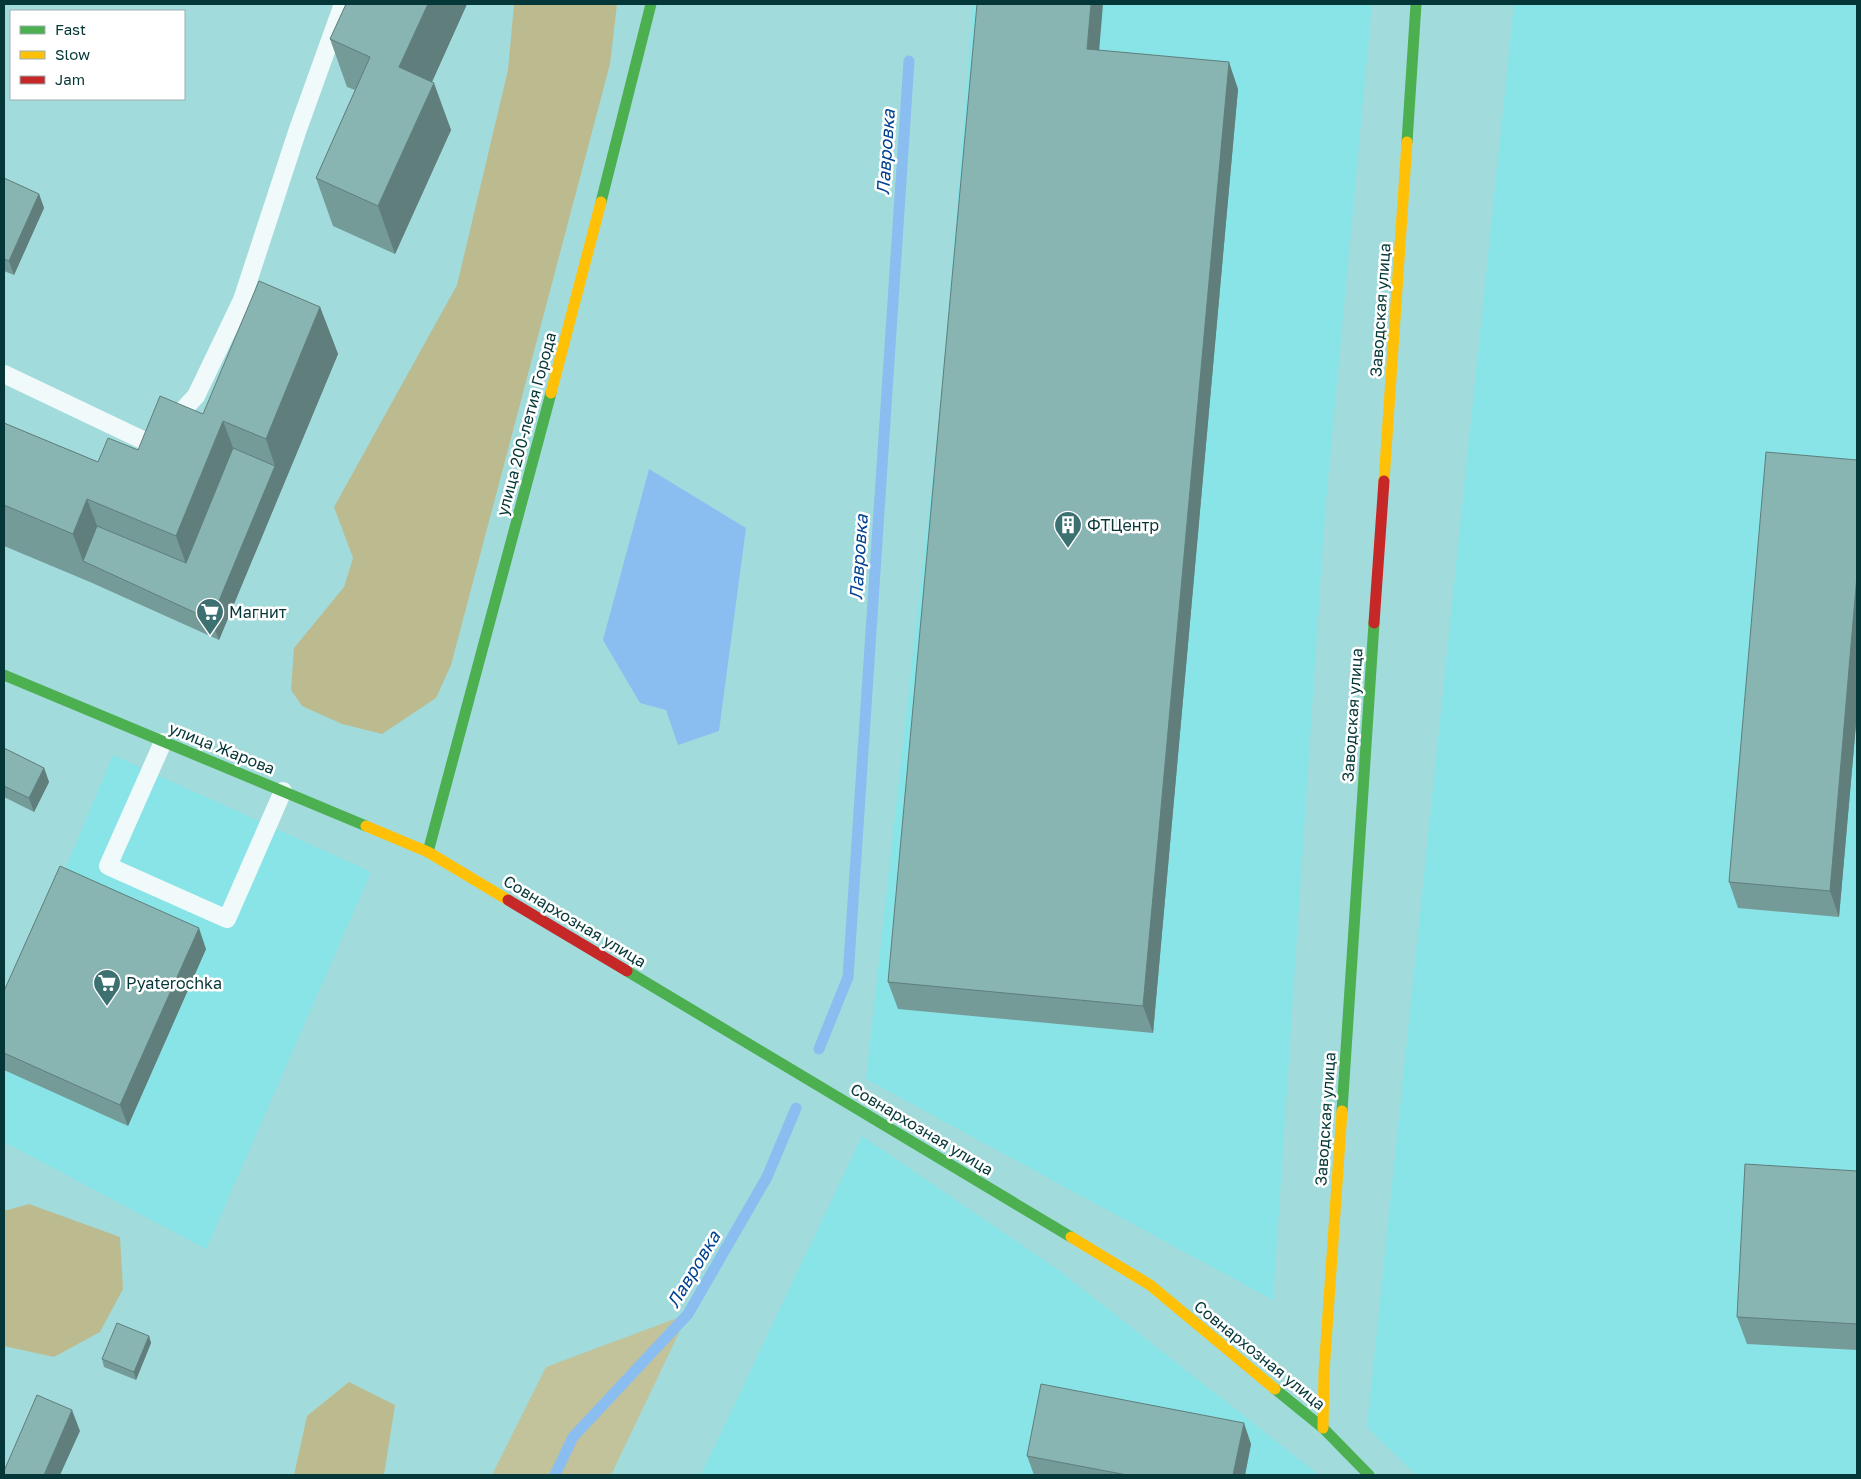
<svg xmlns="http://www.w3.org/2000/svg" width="1861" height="1479" font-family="'Golos Text',sans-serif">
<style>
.built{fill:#88e4e6}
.green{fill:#c2c29b}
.forest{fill:#bcbb8f}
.water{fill:#8bbef0}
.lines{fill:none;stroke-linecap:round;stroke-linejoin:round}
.stream{stroke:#8bbef0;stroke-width:11}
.lane{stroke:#f1fafa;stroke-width:18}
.fast{stroke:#4caf50;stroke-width:11}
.slow{stroke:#ffc107;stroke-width:11}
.jam{stroke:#c62828;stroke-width:11}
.wall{fill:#759b98}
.shaded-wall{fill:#5f7e7c}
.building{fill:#88b4b1;stroke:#5f7e7c}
.labels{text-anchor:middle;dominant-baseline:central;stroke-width:5;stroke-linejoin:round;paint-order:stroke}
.street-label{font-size:16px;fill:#053738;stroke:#fff}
.poi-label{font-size:16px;fill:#053738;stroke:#fff;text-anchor:start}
.water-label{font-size:18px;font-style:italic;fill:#004291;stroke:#fff}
</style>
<rect width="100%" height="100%" fill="#a2dbdc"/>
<!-- built -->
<path class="built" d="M 973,4 L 1372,4 L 1325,512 L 1273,1300 L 866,1079 L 942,390 Z
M 1514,4 L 1857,4 L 1857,1475 L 1416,1475 L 1367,1427 Z
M 113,755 L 371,872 L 206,1249 L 4,1142 L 4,1015 Z
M 862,1136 L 1057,1269 L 1319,1475 L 701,1475 Z"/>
<!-- green -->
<path class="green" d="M 688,1314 L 611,1475 L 492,1475 L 546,1367 Z"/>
<!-- forest -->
<path class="forest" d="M 514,4 L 617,4 L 610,64 L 451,665 L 436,698 L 382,734 L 342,724 L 302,706 L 291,690 L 294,648 L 344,587 L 353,558 L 334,507 L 457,285 L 508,70 Z
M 29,1204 L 120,1237 L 123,1289 L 100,1332 L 54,1357 L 4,1346 L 4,1211 Z
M 349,1382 L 395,1405 L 384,1475 L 294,1475 L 307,1416 Z"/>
<!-- water -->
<path class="water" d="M 649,469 L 746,528 L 719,731 L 678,745 L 666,710 L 640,703 L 603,640 Z"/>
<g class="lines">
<!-- stream -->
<path class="stream" d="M 819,1049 L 848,977 L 909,61
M 555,1475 L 573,1437 L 688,1314 L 767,1177 L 796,1108"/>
<!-- lane -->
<path class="lane" d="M 4,374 L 151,444 L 196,396 L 242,300 L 297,132 L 343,4
M 163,742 L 108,866 L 227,919 L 283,791"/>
<!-- fast -->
<path class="fast" d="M 1407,142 L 1416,4
M 601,202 L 651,4
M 4,675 L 366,826
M 428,852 L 551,393
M 627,971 L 1071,1237
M 1342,1111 L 1374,623
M 1275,1389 L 1323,1428 L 1369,1475"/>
<!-- slow -->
<path class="slow" d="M 551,393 L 601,202
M 1384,481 L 1407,142
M 366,826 L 428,852 L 508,900
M 1071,1237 L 1150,1285 L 1275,1389
M 1323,1428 L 1324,1372 L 1342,1111"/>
<!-- jam -->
<path class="jam" d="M 1374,623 L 1384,481
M 508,900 L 627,971"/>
</g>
<!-- wall -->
<path class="wall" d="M 346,4 L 467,4 L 432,82 L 451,130 L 395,254 L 333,226 L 316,178 L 355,90 L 347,87 L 330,39 Z
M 1099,50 L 1238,89 L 1153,1033 L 898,1009 L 888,982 Z
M 4,178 L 39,194 L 44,208 L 14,275 L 4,271 Z
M 320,307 L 338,354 L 219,640 L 90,582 L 4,546 L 4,423 L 98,462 L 138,450 L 203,414 Z
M 1857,460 L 1857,713 L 1839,917 L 1738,908 L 1729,882 Z
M 4,748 L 44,768 L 49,782 L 34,812 L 4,797 Z
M 206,949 L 128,1126 L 4,1070 L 4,991 Z
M 1857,1171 L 1857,1350 L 1747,1344 L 1737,1317 Z
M 149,1336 L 151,1343 L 136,1380 L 104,1367 L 102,1359 Z
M 1251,1444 L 1245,1475 L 1034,1475 L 1027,1456 Z"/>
<!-- shaded-wall -->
<path class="shaded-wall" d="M 428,4 L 467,4 L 417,115 L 399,67 Z
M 1091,4 L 1103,4 L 1097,76 L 1087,49 Z
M 1229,62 L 1238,89 L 1153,1033 L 1143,1006 Z
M 434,83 L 451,130 L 395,254 L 378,206 Z
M 39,194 L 44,208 L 14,275 L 9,261 Z
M 320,307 L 338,354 L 219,640 L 211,620 L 275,466 L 266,439 Z
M 223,421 L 241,469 L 193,584 L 176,536 Z
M 87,499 L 105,547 L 83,561 L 73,534 Z
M 1857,575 L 1857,713 L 1839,917 L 1830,891 Z
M 44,768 L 49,782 L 34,812 L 29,798 Z
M 199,928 L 206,949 L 128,1126 L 120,1105 Z
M 149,1336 L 151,1343 L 136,1380 L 134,1372 Z
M 72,1410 L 80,1431 L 60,1475 L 44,1475 Z
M 1244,1423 L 1251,1444 L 1245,1475 L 1233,1475 Z"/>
<!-- building -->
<path class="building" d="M 346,4 L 428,4 L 399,67 L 434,83 L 378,206 L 316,178 L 370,57 L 330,39 Z
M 977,4 L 1091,4 L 1087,49 L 1229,62 L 1143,1006 L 888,982 Z
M 4,178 L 39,194 L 9,261 L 4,259 Z
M 259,281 L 320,307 L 266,439 L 223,421 L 176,536 L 87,499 L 73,534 L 4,505 L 4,423 L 98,462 L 108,438 L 138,450 L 160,396 L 203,414 Z
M 233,448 L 275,466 L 211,620 L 83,561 L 97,526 L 186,563 Z
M 1766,452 L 1857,460 L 1857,575 L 1830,891 L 1729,882 Z
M 4,748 L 44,768 L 29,798 L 4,786 Z
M 60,866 L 199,928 L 120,1105 L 4,1053 L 4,991 Z
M 1745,1164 L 1857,1171 L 1857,1324 L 1737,1317 Z
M 117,1323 L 149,1336 L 134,1372 L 102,1359 Z
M 1041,1384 L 1244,1423 L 1233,1475 L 1127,1475 L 1027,1456 Z
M 37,1395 L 72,1410 L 44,1475 L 4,1475 L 4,1471 Z"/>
<!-- icons -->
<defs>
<symbol id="building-pin" viewBox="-11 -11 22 30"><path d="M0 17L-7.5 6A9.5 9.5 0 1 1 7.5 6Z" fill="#3c7071" stroke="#fff"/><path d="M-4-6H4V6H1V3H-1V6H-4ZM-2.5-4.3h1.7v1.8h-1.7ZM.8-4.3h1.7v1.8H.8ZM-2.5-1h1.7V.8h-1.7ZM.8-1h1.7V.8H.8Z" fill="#fff"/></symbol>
<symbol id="supermarket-pin" viewBox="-11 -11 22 30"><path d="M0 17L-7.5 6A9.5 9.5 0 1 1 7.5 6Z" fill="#3c7071" stroke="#fff"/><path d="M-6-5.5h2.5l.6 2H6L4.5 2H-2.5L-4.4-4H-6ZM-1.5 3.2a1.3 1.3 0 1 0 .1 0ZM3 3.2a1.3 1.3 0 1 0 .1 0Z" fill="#fff"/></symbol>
</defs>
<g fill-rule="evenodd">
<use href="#building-pin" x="1052" y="509" width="32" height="43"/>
<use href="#supermarket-pin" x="194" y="596" width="32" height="43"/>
<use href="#supermarket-pin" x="91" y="967" width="32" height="43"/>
</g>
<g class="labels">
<!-- street labels -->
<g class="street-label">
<text transform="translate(1380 310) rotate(-86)">Заводская улица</text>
<text transform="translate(526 424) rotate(-75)">улица 200-летия Города</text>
<text transform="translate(1352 715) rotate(-86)">Заводская улица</text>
<text transform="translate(222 748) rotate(22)">улица Жарова</text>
<text transform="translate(575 921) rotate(31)">Совнархозная улица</text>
<text transform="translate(1325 1119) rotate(-86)">Заводская улица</text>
<text transform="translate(922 1129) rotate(31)">Совнархозная улица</text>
<text transform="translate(1260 1355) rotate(39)">Совнархозная улица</text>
</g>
<!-- poi labels -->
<g class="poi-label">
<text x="1087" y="525">ФТЦентр</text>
<text x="229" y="612">Магнит</text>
<text x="126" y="983">Pyaterochka</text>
</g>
<!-- water labels -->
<g class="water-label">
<text transform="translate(885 152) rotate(-86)">Лавровка</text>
<text transform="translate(858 557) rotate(-86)">Лавровка</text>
<text transform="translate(693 1269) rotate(-59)">Лавровка</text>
</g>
</g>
<!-- border -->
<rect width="1861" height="1479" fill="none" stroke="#053738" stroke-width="10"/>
<!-- legend -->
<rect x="10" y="10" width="175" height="90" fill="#ffffff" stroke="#9bafaf"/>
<rect x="20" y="26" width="25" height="8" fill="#4caf50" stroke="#9bafaf"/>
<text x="55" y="35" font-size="15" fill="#053738">Fast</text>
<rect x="20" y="51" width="25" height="8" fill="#ffc107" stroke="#9bafaf"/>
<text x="55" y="60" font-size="15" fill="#053738">Slow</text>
<rect x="20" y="76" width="25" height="8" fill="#c62828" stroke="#9bafaf"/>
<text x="55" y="85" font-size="15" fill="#053738">Jam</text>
</svg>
